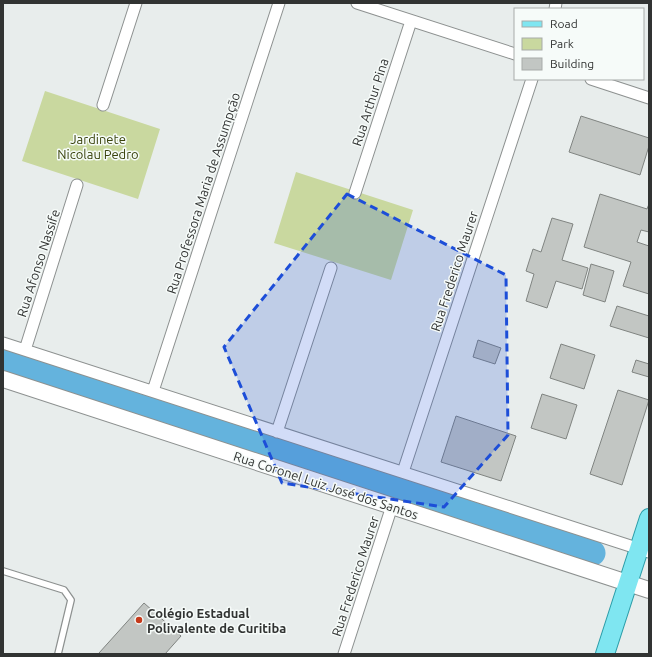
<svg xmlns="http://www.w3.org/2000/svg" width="652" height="657" font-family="Ubuntu,sans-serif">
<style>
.green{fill:#c9d89f}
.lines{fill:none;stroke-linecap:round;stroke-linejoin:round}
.river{stroke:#64b3dd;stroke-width:25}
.building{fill:#c2c6c3;stroke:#808481}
.lane-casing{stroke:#8d9190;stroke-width:8}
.street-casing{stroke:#8d9190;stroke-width:13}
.secondary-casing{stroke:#8d9190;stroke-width:18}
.primary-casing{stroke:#2c9da8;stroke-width:20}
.lane{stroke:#fff;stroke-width:5.5}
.street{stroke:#fff;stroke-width:11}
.secondary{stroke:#fff;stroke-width:16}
.primary{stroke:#7fe6f1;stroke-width:18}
.marked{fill:#1d4ed8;fill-opacity:0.2;stroke:#1d4ed8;stroke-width:3;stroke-dasharray:8 5;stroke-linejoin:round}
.poi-dot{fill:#c53a1b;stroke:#f6fbf9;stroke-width:1.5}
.labels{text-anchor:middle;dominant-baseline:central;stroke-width:3;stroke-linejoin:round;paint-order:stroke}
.street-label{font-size:13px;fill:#313332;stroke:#f6fbf9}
.park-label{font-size:13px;fill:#39430b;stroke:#f6fbf9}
.poi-label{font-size:13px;font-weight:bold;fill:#313332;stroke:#f6fbf9;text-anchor:start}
</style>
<rect width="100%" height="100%" fill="#e8edec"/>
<!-- green -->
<path class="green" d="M 45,91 L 160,129 L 138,199 L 22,161 Z
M 296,172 L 413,210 L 391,280 L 274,243 Z"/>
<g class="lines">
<!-- river -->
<path class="river" d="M 3,360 L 593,553"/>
</g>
<!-- building -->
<path class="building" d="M 581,116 L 649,138 L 649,146 L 640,175 L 569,152 Z
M 600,194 L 647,209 L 649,204 L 649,232 L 641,230 L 637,242 L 649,246 L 649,294 L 623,286 L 631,262 L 584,247 Z
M 552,218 L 573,224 L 562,260 L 588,268 L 582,289 L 556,281 L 547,308 L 526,301 L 534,274 L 526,271 L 533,249 L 541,252 Z
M 591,264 L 614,271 L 605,302 L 583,295 Z
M 617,306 L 649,316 L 649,338 L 610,326 Z
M 478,340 L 501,348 L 495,364 L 473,357 Z
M 561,344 L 595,355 L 584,389 L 550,378 Z
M 636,360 L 649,364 L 649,377 L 632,372 Z
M 618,390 L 649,400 L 622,485 L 590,474 Z
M 542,394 L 577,405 L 566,439 L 531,428 Z
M 456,416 L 516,436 L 501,481 L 441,462 Z
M 144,603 L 181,636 L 165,654 L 100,654 L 99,653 Z"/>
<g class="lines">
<defs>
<path id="lane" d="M 3,571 L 64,590 L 71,600 L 58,654"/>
<path id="street" d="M 357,3 L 515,54
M 555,9 L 556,3
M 591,79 L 649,98
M 103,105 L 136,3
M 355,193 L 411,21
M 3,343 L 649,552
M 25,350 L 77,185
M 153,391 L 279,3
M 277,432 L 331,268
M 403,472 L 532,79
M 344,654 L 392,506"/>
<path id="secondary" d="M 3,379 L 649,590"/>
<path id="primary" d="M 605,654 L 649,518"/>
</defs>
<!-- lane casing -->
<use href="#lane" class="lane-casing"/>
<!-- street casing -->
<use href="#street" class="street-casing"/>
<!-- secondary casing -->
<use href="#secondary" class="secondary-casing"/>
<!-- primary casing -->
<use href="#primary" class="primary-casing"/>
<!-- lane -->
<use href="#lane" class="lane"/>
<!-- street -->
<use href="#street" class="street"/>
<!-- secondary -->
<use href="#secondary" class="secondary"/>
<!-- primary -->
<use href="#primary" class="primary"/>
</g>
<!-- marked area -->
<path class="marked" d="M 347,194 L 506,275 L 508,435 L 444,507 L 282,483 L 224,347 Z"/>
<!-- markers -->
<circle class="poi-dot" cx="139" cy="620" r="4"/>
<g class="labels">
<!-- street labels -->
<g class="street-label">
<text transform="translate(370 102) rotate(-72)">Rua Arthur Pina</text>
<text transform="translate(203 193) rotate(-72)">Rua Professora Maria de Assumpção</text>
<text transform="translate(38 263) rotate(-72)">Rua Afonso Nassife</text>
<text transform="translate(454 271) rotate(-72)">Rua Frederico Maurer</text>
<text transform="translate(326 485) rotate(18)">Rua Coronel Luiz José dos Santos</text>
<text transform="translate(355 576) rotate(-72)">Rua Frederico Maurer</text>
</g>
<!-- park labels -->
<g class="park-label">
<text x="98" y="139">Jardinete<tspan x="98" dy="15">Nicolau Pedro</tspan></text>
</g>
<!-- poi labels -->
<g class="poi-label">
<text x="147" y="613">Colégio Estadual<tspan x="147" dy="15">Polivalente de Curitiba</tspan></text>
</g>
</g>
<!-- border -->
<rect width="652" height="657" fill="none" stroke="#313332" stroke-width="8"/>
<!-- legend -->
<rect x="514" y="8" width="130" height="72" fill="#f6fbf9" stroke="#a7aba9"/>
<rect x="522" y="21" width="20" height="6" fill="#7fe6f1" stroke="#a7aba9"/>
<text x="550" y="28" font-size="12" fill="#313332">Road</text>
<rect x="522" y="38" width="20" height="12" fill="#c9d89f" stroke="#a7aba9"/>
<text x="550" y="48" font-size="12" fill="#313332">Park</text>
<rect x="522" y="58" width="20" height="12" fill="#c2c6c3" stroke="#a7aba9"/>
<text x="550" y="68" font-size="12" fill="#313332">Building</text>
</svg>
